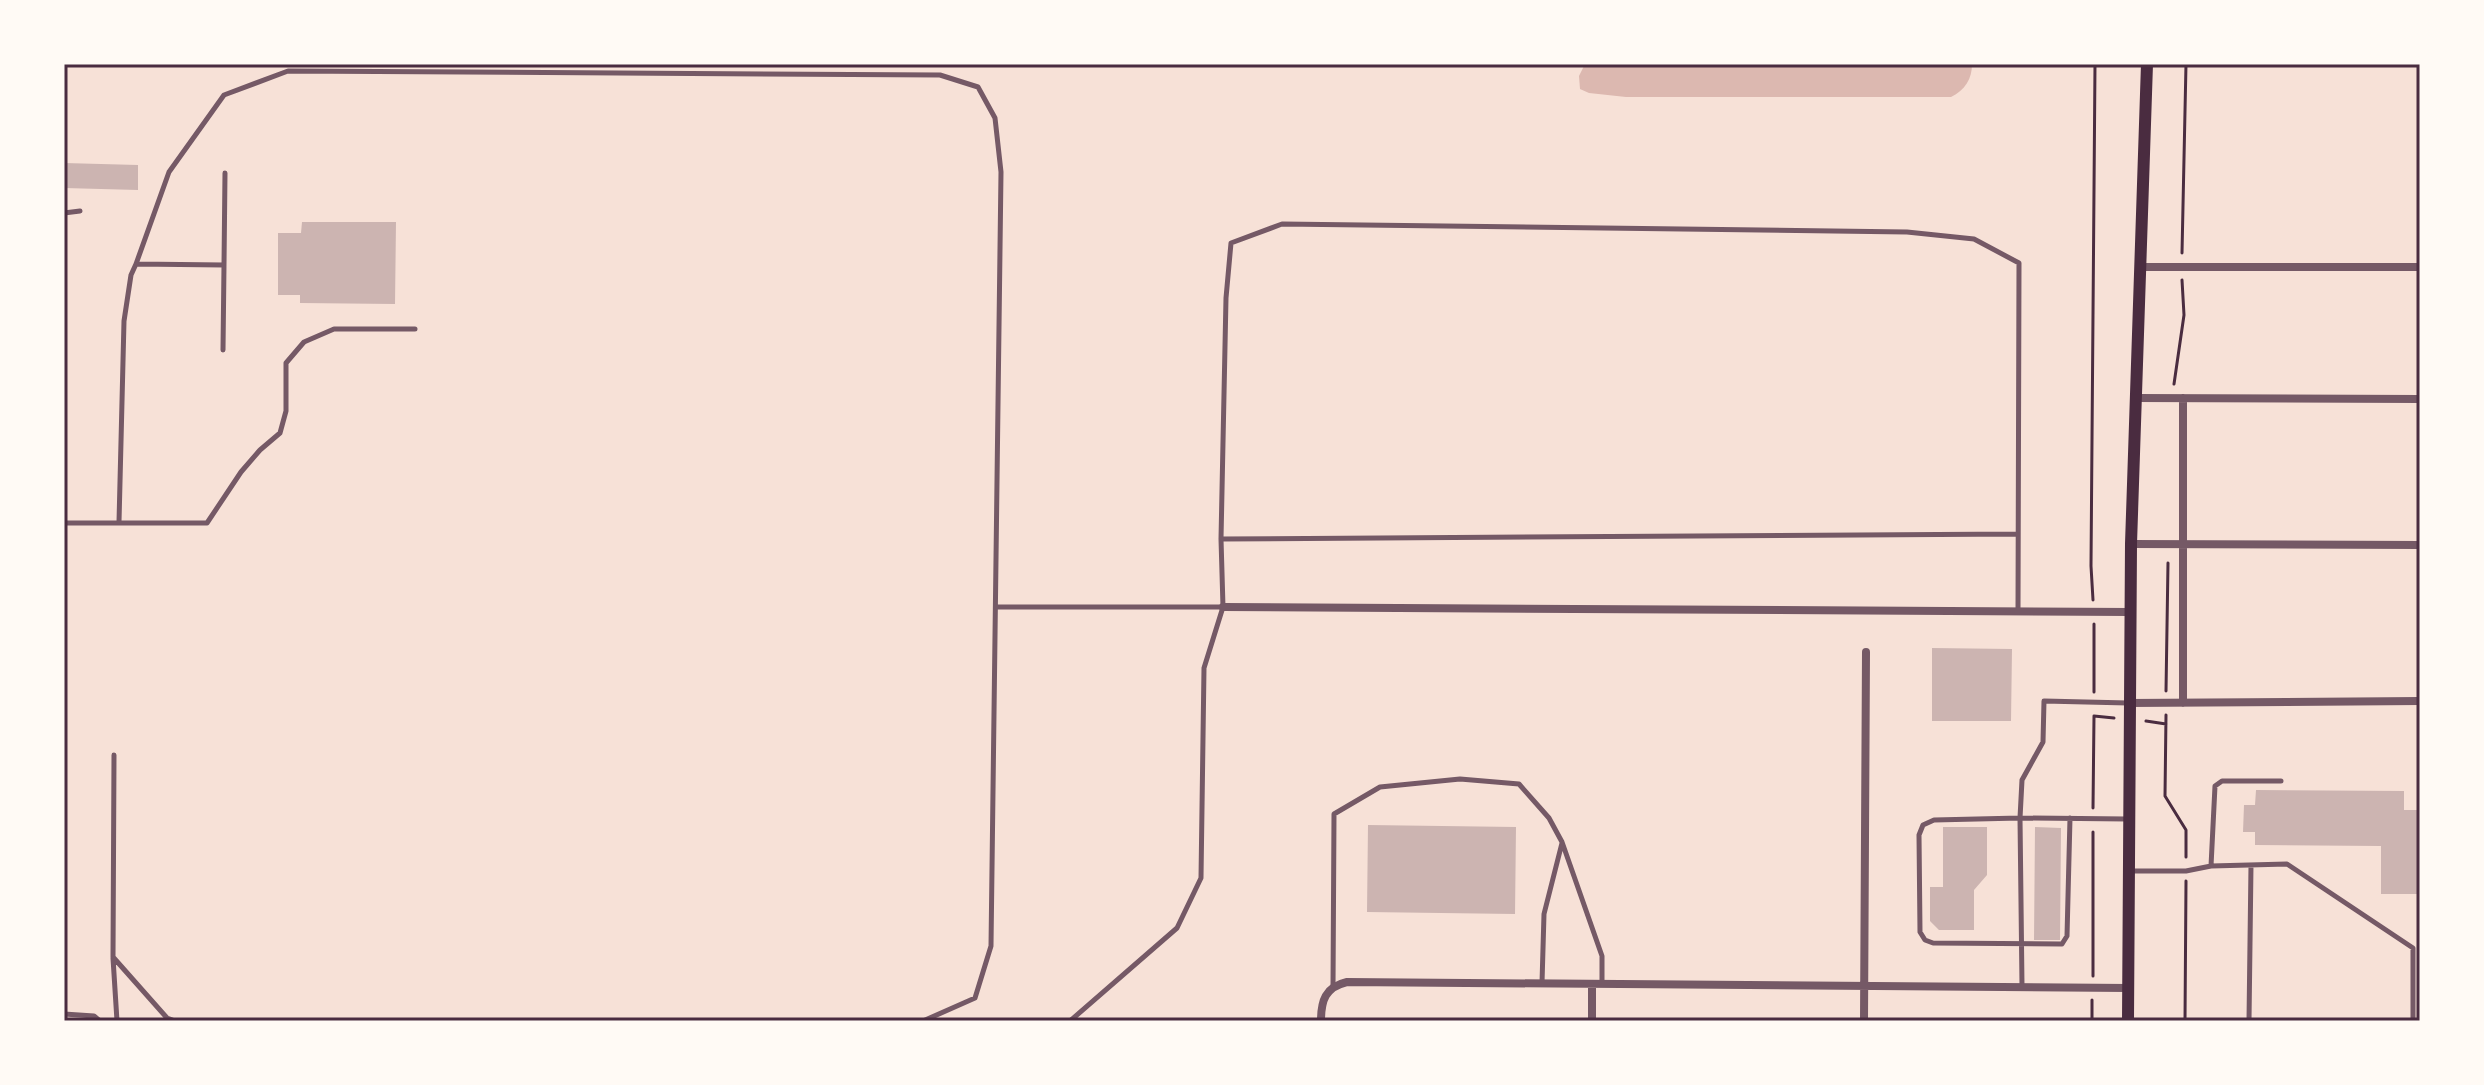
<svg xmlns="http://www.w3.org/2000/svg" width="2484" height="1085" font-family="'Exo 2',sans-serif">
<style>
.water{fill:#dcb8b0}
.building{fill:#ccb4b1}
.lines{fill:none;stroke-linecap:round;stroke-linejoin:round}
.path{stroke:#4a2c40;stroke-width:3}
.service{stroke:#755966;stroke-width:5}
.minor{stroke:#755966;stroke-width:8}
.secondary{stroke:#4a2c40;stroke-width:12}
.neatline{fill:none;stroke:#4a2c40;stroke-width:3}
</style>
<rect width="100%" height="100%" fill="#f7e1d7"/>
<!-- water -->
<path class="water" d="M 1585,64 L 1972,64 C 1972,79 1965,90 1951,97 L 1626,97 L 1589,93 L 1580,89 L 1579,76 Z"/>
<!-- building -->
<path class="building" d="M 64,163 L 138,165 L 138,190 L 64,188 Z
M 302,222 L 396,222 L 395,304 L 300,303 L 300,295 L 278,295 L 278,233 L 301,233 Z
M 1932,648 L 2012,649 L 2011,721 L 1932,721 Z
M 2256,790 L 2404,791 L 2404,810 L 2420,810 L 2420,894 L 2381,894 L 2381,846 L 2255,845 L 2255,832 L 2243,832 L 2244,805 L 2255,805 Z
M 1368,825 L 1516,827 L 1515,914 L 1367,912 Z
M 1943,827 L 1987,827 L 1987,875 L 1974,890 L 1974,930 L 1939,930 L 1930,921 L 1930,887 L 1943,887 Z
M 2035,827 L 2061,828 L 2060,940 L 2034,940 Z"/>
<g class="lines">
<!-- path -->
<path class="path" d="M 2182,253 L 2186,64
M 2174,384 L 2184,315 L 2182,280
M 2093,600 L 2091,566 L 2095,64
M 2166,691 L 2168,563
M 2094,692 L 2094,624
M 2166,715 L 2165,796 L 2186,830 L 2186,857
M 2094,716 L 2114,718
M 2146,721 L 2166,724
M 2093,808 L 2094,716
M 2093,976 L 2093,832
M 2092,1021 L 2092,1000
M 2185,1021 L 2186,881"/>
<!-- service -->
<path class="service" d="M 64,213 L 80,211
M 136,264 L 169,172 L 224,95 L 288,71 L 940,75 L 978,87 L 995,118 L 1001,172 L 991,946 L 975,998 L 923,1021
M 224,265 L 225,173
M 119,522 L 124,321 L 131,275 L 136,264 L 224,265 L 223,350
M 64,523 L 207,523 L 241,472 L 260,450 L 280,433 L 286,411 L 286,363 L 304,342 L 334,329 L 415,329
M 996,607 L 1223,607
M 2018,611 L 2019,263 L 1974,239 L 1907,232 L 1282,224 L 1231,243 L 1226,298 L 1221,539 L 2018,534
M 114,755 L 113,957 L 167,1018 L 175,1021
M 2070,818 L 2067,936 L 2062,944 L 1933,943 L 1925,940 L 1920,932 L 1919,835 L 1923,825 L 1934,820 L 2020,818 L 2022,780 L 2043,742 L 2044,701 L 2128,703
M 2211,866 L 2215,786 L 2222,781 L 2281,781
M 2129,871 L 2186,871 L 2211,866 L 2287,864 L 2413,948 L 2413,1021
M 113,958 L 117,1021
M 1542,983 L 1544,914 L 1562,843
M 2022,986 L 2020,818 L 2127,819
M 1333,987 L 1334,814 L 1380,787 L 1460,779 L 1519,784 L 1549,818 L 1562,842 L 1602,956 L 1602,983
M 64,1014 L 94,1016 L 100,1021
M 1070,1021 L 1177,928 L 1201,878 L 1204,668 L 1223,607 L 1221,539
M 2249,1021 L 2251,865"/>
<!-- minor -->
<path class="minor" d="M 2140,267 L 2420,267
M 2135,398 L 2420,399
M 2131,544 L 2420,545
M 1223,607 L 2130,612
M 2129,703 L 2420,701
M 2183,703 L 2183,398
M 1321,1021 C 1321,1001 1325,987 1347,982 L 2128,988
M 1592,1021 L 1592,984
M 1864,1021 L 1866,652"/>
<!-- secondary -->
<path class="secondary" d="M 2128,1021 L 2131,544 L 2147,64"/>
</g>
<!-- border -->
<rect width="2484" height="1085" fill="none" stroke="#fffaf5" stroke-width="132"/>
<rect x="66" y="66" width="2352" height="953" class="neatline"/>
</svg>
